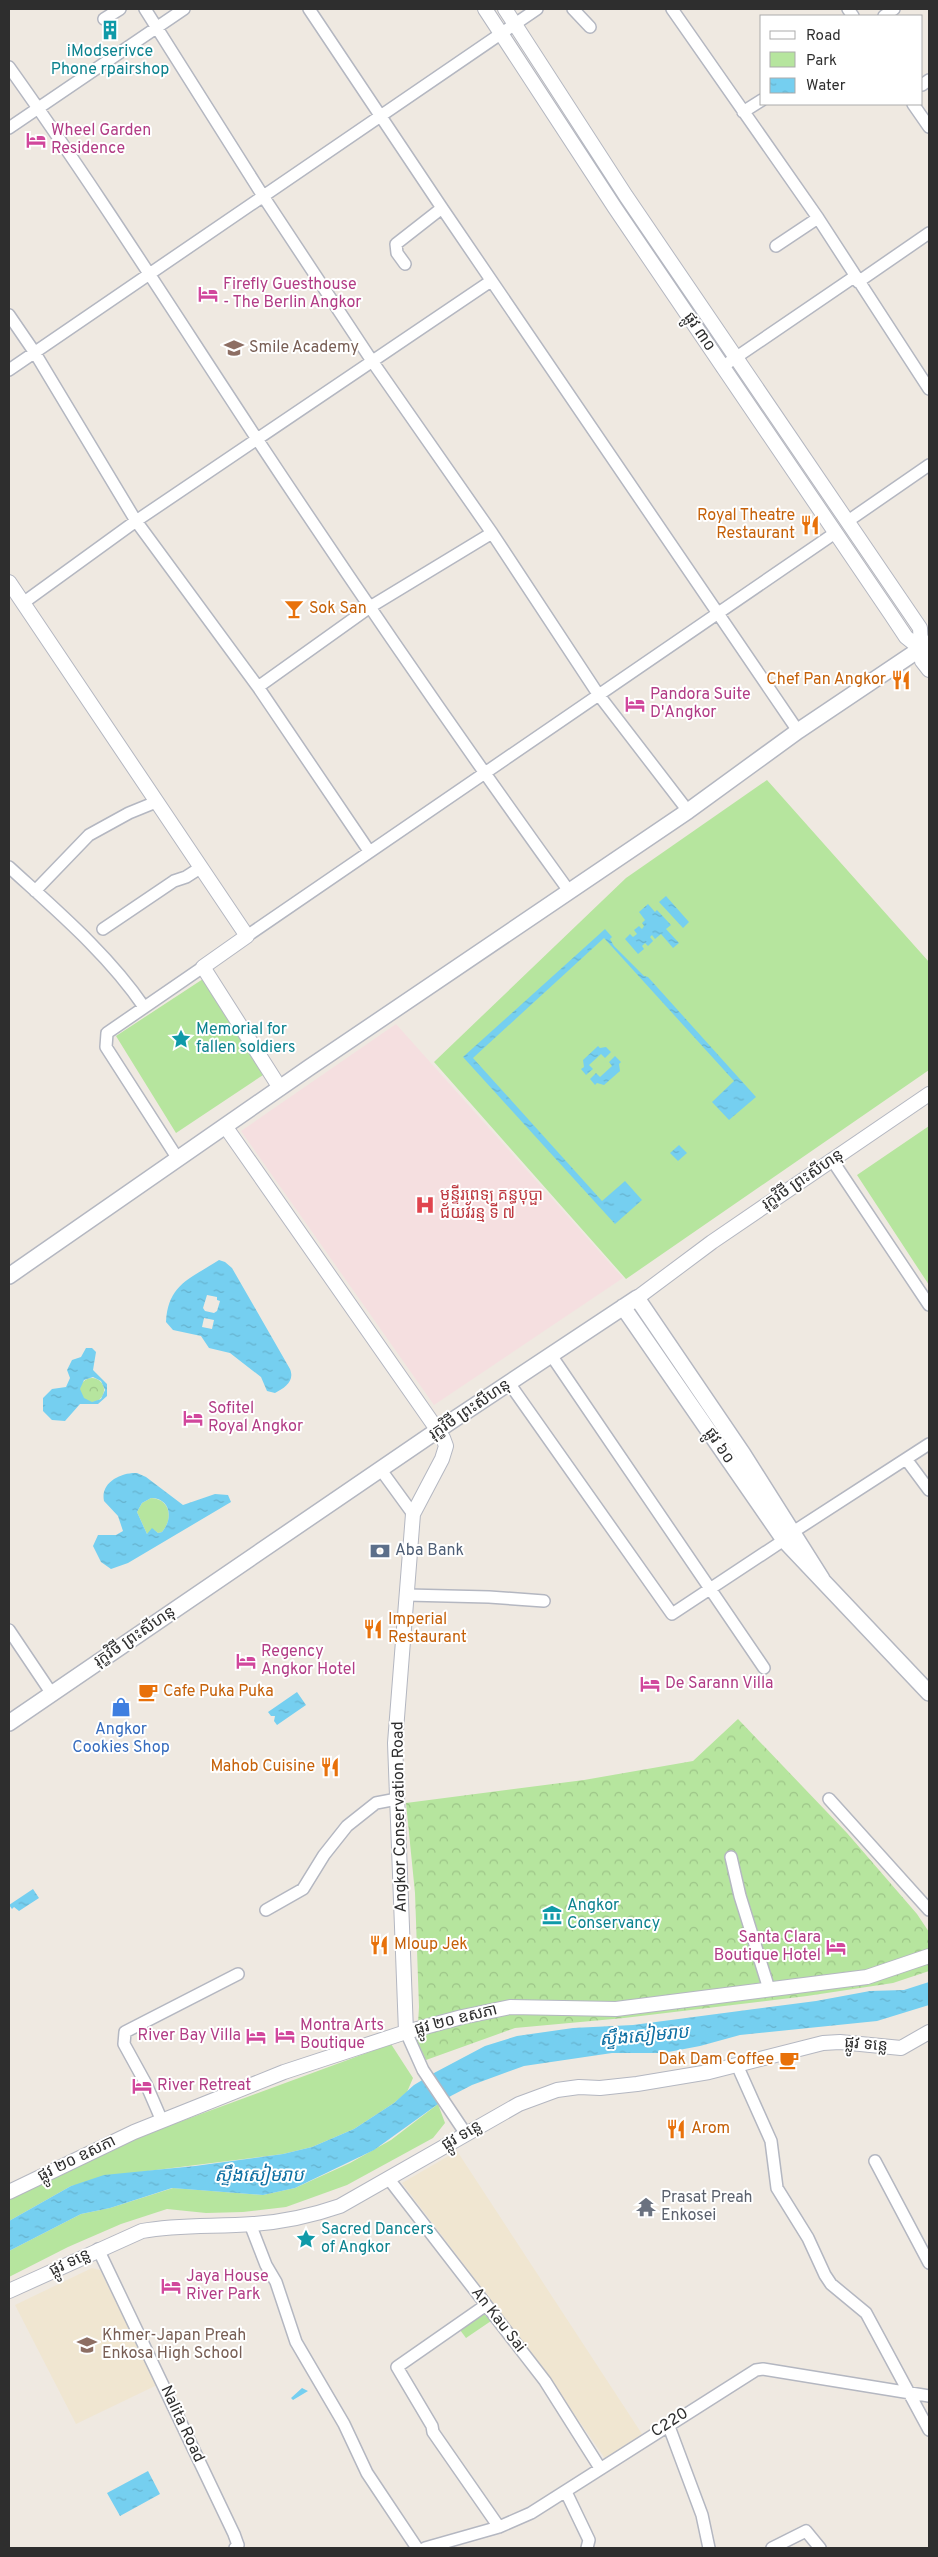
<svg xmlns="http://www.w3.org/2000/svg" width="938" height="2557" font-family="Overpass,'Noto Sans Khmer',sans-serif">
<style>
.education{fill:#f0e6d1}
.medical{fill:#f5dfe0}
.green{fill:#b6e59e}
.forest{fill:url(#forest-crowns)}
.water{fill:url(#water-ripples);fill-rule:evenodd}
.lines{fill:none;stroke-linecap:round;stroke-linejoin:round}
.minor-casing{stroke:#b4b7c1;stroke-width:14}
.tertiary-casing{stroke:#b4b7c1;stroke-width:16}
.secondary-casing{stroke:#b4b7c1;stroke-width:18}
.minor{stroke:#fff;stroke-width:11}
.tertiary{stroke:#fff;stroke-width:14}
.secondary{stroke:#fff;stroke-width:15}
.labels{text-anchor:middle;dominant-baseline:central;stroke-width:4;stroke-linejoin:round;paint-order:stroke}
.culture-label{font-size:16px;fill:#0d838f;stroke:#fff;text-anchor:start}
.hotel-label{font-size:16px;fill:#b23c85;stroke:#fff;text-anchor:start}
.street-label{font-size:16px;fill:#2e2e2e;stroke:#fff}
.education-label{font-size:16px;fill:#785e54;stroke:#fff;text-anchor:start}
.food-label{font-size:16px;fill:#c56008;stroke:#fff;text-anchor:start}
.health-label{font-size:16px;fill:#be3a42;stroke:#fff;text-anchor:start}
.service-label{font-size:16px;fill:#4e5e75;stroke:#fff;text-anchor:start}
.shop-label{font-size:16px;fill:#366cbe;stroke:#fff}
.worship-label{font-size:16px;fill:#5b616d;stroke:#fff;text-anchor:start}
.water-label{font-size:18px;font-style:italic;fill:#0d6fa3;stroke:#fff}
</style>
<defs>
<pattern id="forest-crowns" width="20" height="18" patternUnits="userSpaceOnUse" patternTransform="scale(1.25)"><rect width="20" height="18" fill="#b6e59e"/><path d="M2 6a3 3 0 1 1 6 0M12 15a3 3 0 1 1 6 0" fill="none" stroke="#9dc588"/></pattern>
<pattern id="water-ripples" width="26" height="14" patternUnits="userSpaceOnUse" patternTransform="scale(1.25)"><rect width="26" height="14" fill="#75cff0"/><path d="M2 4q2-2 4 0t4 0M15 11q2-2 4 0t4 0" fill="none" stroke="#66b2ce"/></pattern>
</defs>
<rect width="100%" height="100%" fill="#efe9e1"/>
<!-- education -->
<path class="education" d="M 457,2151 L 642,2434 L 606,2460 L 543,2369 L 402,2183 Z
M 92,2268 L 100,2270 L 157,2385 L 76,2424 L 15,2305 Z"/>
<!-- medical -->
<path class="medical" d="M 396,1024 L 623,1278 L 434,1405 L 241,1131 Z"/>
<!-- green -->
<path class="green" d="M 767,780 L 929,962 L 929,1070 L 626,1279 L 434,1062 L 626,878 Z
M 203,979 L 263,1075 L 176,1133 L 116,1036 Z
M 929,1126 L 929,1285 L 857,1175 Z
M 151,1498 C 170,1499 174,1518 162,1532 L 158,1533 L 154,1530 L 147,1534 L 137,1512 L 142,1503 Z
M 391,2044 L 413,2078 L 407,2092 L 394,2103 L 354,2129 L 312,2147 L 283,2154 L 140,2172 L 71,2186 L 9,2221 L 9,2198 L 141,2136 Z
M 438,2104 L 445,2123 L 433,2138 L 347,2185 L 286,2207 L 243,2212 L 206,2213 L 167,2209 L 121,2224 L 68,2247 L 9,2277 L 9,2251 L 81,2214 L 110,2208 L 173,2188 L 263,2195 L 295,2188 L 350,2163 L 391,2140 Z
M 483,2313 L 491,2321 L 466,2338 L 460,2330 Z"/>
<!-- forest -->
<path class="forest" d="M80 1390a12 12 0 1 1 24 0a12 12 0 1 1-24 0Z
M 738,1719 L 847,1833 L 917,1914 L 929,1932 L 929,1971 L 893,1983 L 807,1996 L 624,2018 L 515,2028 L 426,2060 L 417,2041 L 419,2007 L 415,1893 L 406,1803 L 584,1780 L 693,1761 Z"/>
<!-- water -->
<path class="water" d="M 666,896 L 689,922 L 683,928 L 659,902 Z
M 648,904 L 655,912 L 657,910 L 671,925 L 666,929 L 679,943 L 673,948 L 661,934 L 655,939 L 652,935 L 650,937 L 653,941 L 648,946 L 645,943 L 642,946 L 644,949 L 638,954 L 625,939 L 630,934 L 633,937 L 637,934 L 634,930 L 639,926 L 642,929 L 644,926 L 642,923 L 645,920 L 639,912 Z
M 605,929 L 612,937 L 610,939 L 614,946 L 644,976 L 648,977 L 756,1097 L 729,1120 L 712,1102 L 734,1081 L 604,938 L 473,1058 L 602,1201 L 625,1181 L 642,1200 L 615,1224 L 463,1057 Z
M 598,1046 L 600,1048 L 606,1047 L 611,1052 L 605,1058 L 601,1054 L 589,1065 L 593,1069 L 586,1075 L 581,1069 L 584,1067 L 583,1060 Z
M 615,1056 L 621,1062 L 619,1064 L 620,1071 L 604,1085 L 597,1083 L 595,1085 L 590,1079 L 596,1073 L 600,1077 L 612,1066 L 609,1062 Z
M 679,1145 L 687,1153 L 678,1161 L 670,1153 Z
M 219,1260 L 225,1262 L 232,1268 L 290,1369 C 295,1381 285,1388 275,1393 L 267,1391 L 261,1377 L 230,1353 L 209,1348 L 201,1336 L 173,1330 L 166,1322 C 168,1284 190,1279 219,1260 ZM 207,1295 L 217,1297 L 217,1300 L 220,1301 L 217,1311 L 214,1313 L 205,1311 L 203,1308 ZM 204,1318 L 214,1320 L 212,1329 L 202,1327 Z
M 86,1348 L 92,1348 L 96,1352 L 93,1370 L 107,1384 L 107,1396 L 98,1404 L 80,1404 L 65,1421 L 52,1420 L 43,1411 L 43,1398 L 52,1389 L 66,1387 L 70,1378 L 67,1370 L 72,1360 L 81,1357 ZM 93,1377 L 101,1381 L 105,1390 L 101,1399 L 92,1402 L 84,1398 L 80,1389 L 84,1380 Z
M 137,1473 L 146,1477 L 183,1505 L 215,1494 L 228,1495 L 231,1502 L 128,1563 L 111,1569 L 101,1562 L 93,1546 L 98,1535 L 116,1535 L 123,1531 L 118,1516 L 104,1501 C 100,1482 122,1472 137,1473 ZM 151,1498 C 170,1498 174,1518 162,1532 L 158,1533 L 152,1528 L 147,1534 L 137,1512 L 142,1503 Z
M 297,1692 L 306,1705 L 277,1725 L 274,1721 L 275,1716 L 271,1716 L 268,1712 Z
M 33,1889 L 39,1898 L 19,1911 L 14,1907 L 12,1909 L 9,1905 Z
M 929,1982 L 929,2005 L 877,2021 L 740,2035 L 700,2046 L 663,2053 L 612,2053 L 524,2066 L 472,2085 L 445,2099 L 374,2150 L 295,2188 L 263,2195 L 172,2188 L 110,2208 L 81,2214 L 9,2251 L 9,2221 L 71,2186 L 104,2175 L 195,2166 L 283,2154 L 312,2147 L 354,2129 L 394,2103 L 414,2085 L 434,2073 L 485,2046 L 517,2036 L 573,2028 L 633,2025 L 816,2001 L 870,1991 L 904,1990 Z
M 302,2388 L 308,2391 L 293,2400 L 291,2398 Z
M 148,2471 L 160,2494 L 120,2516 L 107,2493 Z"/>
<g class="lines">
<defs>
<path id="minor" d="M 145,9 L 263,196 L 372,361 L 492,533 L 598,694 L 688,811
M 309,9 L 442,208 L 798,731
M 573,9 L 590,27
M 672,9 L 818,218 L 929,389
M 848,9 L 853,16
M 884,16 L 894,9
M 104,19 L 120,9
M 9,67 C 96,189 176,316 259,442 C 359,593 462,743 569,891
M 922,85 L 929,80
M 913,104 L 929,127
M 743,112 L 762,100
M 9,128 L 184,9
M 776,246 L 818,218
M 405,264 L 397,253 L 396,244 L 442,208
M 858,282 L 929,233
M 9,315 L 35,353 L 136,521 L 258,687 L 369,851
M 722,367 L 854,277
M 9,370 L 537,9
M 848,521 L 929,465
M 23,603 L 136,521 L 491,281
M 258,687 L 370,607 L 492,533
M 9,867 C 56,910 108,954 144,1007
M 35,891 L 89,835 L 129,813 L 156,802
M 103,929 L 174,881 L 186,877 L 200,868
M 247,936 L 835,533
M 178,1159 L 106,1047 L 107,1033 L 203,967
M 832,1160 L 929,1305
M 551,1355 L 764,1668
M 509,1383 L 672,1614 L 784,1540
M 906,1459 L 929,1490
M 381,1470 L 413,1514
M 793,1532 L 929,1444
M 407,1595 L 489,1597 L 544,1601
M 9,1630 L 52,1694
M 829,1799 L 929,1910
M 731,1857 L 740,1896 L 769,1989
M 266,1910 L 303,1889 L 324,1855 L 347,1826 L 376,1803 L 397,1799
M 406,2032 L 423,2070 L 466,2134
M 737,2065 L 771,2141 L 777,2188 L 808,2238 L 825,2275 L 831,2284 L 866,2313 L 929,2430
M 162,2121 L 146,2084 L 124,2044 L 125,2032 L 238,1974
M 875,2161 L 929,2263
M 388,2178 L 545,2381 L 600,2468
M 252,2224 L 252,2229 L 266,2265 L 276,2282 L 296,2342 L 344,2424 L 367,2473 L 417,2548
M 98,2249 L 234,2534 L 238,2545 L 235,2548
M 486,2305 L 397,2367 L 432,2426 L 433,2432 L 499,2527
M 668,2424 L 702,2515 L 709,2548
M 566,2492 L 589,2540 L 587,2548
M 425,2548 L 499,2527 L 531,2513 L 756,2370 L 763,2369 L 929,2396
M 772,2548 L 806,2531 L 820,2548"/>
<path id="tertiary" d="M 485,9 L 615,208 L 890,613 L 906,637 L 921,649
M 505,9 L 626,196 L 920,628 L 922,661 L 929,670
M 9,582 L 247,936 L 203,967 L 280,1088
M 225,1126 L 443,1438 L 446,1446 L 442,1459 L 413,1514 L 395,1743 L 406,2032
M 637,1298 L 712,1242 L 929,1094
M 9,2192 L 134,2132 L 284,2072 L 406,2032 L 462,2017 L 510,2007 L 616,2009 L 867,1977 L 929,1956
M 9,2291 L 142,2231 C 179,2224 216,2227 253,2224 C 283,2222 311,2216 340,2206 L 519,2104 L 557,2090 L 579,2087 L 600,2088 L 637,2084 L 709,2072 L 823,2043 L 840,2042 L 901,2048 L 929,2032"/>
<path id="secondary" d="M 9,1276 L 310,1067 L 688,811 L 798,731 L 929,643
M 623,1307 L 784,1540 L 929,1693
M 9,1723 L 438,1430 L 637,1298 L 743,1454 L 822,1579"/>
</defs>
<!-- minor casing -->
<use href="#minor" class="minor-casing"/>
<!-- tertiary casing -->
<use href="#tertiary" class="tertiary-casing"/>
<!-- secondary casing -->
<use href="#secondary" class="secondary-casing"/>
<!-- minor -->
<use href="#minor" class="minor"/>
<!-- tertiary -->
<use href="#tertiary" class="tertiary"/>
<!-- secondary -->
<use href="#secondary" class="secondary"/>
</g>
<!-- icons -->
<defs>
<symbol id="building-bare" viewBox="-9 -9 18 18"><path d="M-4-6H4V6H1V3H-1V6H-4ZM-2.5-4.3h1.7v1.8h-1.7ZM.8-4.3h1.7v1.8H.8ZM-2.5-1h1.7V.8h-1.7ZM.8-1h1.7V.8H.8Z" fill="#0f9aa8" stroke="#fff" stroke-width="2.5" paint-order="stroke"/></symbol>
<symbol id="hotel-bare" viewBox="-9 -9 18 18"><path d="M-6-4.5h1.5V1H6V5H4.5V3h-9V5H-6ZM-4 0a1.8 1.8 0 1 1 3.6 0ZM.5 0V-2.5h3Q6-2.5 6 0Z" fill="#d1479c" stroke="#fff" stroke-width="2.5" paint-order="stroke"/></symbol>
<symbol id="school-bare" viewBox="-9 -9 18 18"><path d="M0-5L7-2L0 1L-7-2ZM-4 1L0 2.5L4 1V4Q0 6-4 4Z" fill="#8d6e63" stroke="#fff" stroke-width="2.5" paint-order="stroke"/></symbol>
<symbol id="restaurant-bare" viewBox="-9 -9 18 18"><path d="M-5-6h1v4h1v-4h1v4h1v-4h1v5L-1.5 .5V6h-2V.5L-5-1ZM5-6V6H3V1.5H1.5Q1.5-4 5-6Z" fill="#e8710a" stroke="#fff" stroke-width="2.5" paint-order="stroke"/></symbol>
<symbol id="bar-bare" viewBox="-9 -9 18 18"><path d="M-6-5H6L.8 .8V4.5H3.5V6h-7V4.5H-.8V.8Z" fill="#e8710a" stroke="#fff" stroke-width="2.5" paint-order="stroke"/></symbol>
<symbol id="sight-bare" viewBox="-9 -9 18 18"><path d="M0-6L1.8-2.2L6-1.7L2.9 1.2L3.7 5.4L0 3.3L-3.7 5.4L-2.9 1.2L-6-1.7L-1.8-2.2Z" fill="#0f9aa8" stroke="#fff" stroke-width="2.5" paint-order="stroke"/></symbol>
<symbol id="hospital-bare" viewBox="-9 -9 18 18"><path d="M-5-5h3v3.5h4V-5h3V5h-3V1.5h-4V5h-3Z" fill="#e0444e" stroke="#fff" stroke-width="2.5" paint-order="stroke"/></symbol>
<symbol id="bank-bare" viewBox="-9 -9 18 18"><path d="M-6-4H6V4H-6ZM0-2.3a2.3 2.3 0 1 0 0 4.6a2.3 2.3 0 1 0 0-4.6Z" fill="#5c6f8a" stroke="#fff" stroke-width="2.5" paint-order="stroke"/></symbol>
<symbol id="cafe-bare" viewBox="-9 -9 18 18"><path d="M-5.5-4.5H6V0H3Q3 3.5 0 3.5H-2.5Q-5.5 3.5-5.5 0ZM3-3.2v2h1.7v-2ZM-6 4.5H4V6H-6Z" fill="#e8710a" stroke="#fff" stroke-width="2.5" paint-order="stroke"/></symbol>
<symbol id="shop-bare" viewBox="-9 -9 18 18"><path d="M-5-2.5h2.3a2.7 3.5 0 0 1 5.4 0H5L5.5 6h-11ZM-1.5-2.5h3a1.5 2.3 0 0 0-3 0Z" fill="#3f7fe0" stroke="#fff" stroke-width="2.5" paint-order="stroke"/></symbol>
<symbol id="museum-bare" viewBox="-9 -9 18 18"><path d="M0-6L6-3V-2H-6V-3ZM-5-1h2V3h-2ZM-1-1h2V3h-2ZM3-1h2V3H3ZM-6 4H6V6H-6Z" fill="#0f9aa8" stroke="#fff" stroke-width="2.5" paint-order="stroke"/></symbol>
<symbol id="temple-bare" viewBox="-9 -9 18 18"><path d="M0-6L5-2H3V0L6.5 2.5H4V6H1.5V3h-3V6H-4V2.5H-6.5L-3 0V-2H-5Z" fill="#6b7280" stroke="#fff" stroke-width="2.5" paint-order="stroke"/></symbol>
</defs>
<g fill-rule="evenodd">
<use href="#building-bare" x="96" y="16" width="28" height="28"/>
<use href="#hotel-bare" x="22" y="126" width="28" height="28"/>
<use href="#hotel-bare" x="194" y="280" width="28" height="28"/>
<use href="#school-bare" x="220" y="334" width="28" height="28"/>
<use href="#restaurant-bare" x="796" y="511" width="28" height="28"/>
<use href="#bar-bare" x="280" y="595" width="28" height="28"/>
<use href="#restaurant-bare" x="887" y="666" width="28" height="28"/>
<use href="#hotel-bare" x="621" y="690" width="28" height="28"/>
<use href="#sight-bare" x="167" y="1025" width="28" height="28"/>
<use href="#hospital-bare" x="411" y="1191" width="28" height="28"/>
<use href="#hotel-bare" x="179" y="1404" width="28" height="28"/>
<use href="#bank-bare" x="366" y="1537" width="28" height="28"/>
<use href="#restaurant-bare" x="359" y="1615" width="28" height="28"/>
<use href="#hotel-bare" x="232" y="1647" width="28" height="28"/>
<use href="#hotel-bare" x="636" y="1670" width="28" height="28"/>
<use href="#cafe-bare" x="134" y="1678" width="28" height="28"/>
<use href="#shop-bare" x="107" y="1693" width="28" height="28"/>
<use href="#restaurant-bare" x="316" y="1753" width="28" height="28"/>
<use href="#museum-bare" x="538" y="1901" width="28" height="28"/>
<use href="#restaurant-bare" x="365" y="1931" width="28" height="28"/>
<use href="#hotel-bare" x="822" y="1933" width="28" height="28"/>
<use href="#hotel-bare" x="271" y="2021" width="28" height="28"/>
<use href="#hotel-bare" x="242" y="2022" width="28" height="28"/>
<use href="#cafe-bare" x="775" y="2046" width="28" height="28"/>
<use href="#hotel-bare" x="128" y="2072" width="28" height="28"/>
<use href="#restaurant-bare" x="662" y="2115" width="28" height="28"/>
<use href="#temple-bare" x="632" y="2193" width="28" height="28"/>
<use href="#sight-bare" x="292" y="2225" width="28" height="28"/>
<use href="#hotel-bare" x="157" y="2272" width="28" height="28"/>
<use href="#school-bare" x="73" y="2331" width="28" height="28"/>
</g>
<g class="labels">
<!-- culture labels -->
<g class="culture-label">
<text x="110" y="52" text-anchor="middle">iModserivce<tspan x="110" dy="18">Phone rpairshop</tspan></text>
<text x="196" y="1030">Memorial for<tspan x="196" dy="18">fallen soldiers</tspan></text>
<text x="567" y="1906">Angkor<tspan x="567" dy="18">Conservancy</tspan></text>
<text x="321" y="2230">Sacred Dancers<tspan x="321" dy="18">of Angkor</tspan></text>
</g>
<!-- hotel labels -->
<g class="hotel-label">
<text x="51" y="131">Wheel Garden<tspan x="51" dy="18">Residence</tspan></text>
<text x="223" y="285">Firefly Guesthouse<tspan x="223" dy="18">- The Berlin Angkor</tspan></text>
<text x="650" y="695">Pandora Suite<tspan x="650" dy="18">D'Angkor</tspan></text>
<text x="208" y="1409">Sofitel<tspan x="208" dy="18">Royal Angkor</tspan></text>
<text x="261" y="1652">Regency<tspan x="261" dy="18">Angkor Hotel</tspan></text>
<text x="665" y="1684">De Sarann Villa</text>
<text x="821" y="1938" text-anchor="end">Santa Clara<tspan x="821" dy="18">Boutique Hotel</tspan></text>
<text x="300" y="2026">Montra Arts<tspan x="300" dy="18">Boutique</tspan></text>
<text x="241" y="2036" text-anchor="end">River Bay Villa</text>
<text x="157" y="2086">River Retreat</text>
<text x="186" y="2277">Jaya House<tspan x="186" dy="18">River Park</tspan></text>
</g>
<!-- street labels -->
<g class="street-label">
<text transform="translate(699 332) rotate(56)">ផ្លូវ ៣០</text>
<text transform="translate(803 1180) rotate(-34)">រុក្ខវិថី ព្រះសីហនុ</text>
<text transform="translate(470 1410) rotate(-34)">រុក្ខវិថី ព្រះសីហនុ</text>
<text transform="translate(719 1446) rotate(56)">ផ្លូវ ៦០</text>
<text transform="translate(135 1637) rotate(-34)">រុក្ខវិថី ព្រះសីហនុ</text>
<text transform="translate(400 1817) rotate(-91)">Angkor Conservation Road</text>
<text transform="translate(456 2020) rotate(-14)">ផ្លូវ ២០ ឧសភា</text>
<text transform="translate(866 2045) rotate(5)">ផ្លូវ ទន្លេ</text>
<text transform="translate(462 2136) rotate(-30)">ផ្លូវ ទន្លេ</text>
<text transform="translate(77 2159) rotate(-26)">ផ្លូវ ២០ ឧសភា</text>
<text transform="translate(70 2263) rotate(-25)">ផ្លូវ ទន្លេ</text>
<text transform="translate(498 2320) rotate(52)">An Kau Sai</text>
<text transform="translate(670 2423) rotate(-33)">C220</text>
<text transform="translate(182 2424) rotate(65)">Nalita Road</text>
</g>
<!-- education labels -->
<g class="education-label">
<text x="249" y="348">Smile Academy</text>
<text x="102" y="2336">Khmer-Japan Preah<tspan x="102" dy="18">Enkosa High School</tspan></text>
</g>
<!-- food labels -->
<g class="food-label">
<text x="795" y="516" text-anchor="end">Royal Theatre<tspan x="795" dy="18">Restaurant</tspan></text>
<text x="309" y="609">Sok San</text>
<text x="886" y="680" text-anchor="end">Chef Pan Angkor</text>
<text x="388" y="1620">Imperial<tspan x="388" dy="18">Restaurant</tspan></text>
<text x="163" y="1692">Cafe Puka Puka</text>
<text x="315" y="1767" text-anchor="end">Mahob Cuisine</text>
<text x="394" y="1945">Mloup Jek</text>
<text x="774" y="2060" text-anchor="end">Dak Dam Coffee</text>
<text x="691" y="2129">Arom</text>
</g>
<!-- health labels -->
<g class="health-label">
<text x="440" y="1196">មន្ទីរពេទ្យ គន្ធបុប្ផា<tspan x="440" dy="18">ជ័យវ័រន្ម ទី ៧</tspan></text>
</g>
<!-- service labels -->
<g class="service-label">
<text x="395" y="1551">Aba Bank</text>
</g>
<!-- shop labels -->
<g class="shop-label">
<text x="121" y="1730">Angkor<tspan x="121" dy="18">Cookies Shop</tspan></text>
</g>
<!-- worship labels -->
<g class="worship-label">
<text x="661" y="2198">Prasat Preah<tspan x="661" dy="18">Enkosei</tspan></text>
</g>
<!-- water labels -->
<g class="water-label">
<text transform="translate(644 2037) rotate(-5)">ស្ទឹងសៀមរាប</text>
<text x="259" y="2176">ស្ទឹងសៀមរាប</text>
</g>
</g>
<!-- border -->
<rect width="938" height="2557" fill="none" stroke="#2e2e2e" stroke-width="20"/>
<!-- legend -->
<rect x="760" y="15" width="162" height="90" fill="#ffffff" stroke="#ababab"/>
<rect x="770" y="31" width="25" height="8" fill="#ffffff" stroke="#ababab"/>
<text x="806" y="40" font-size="15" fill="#2e2e2e">Road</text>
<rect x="770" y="52" width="25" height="15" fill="#b6e59e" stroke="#ababab"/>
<text x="806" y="65" font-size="15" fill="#2e2e2e">Park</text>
<rect x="770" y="78" width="25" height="15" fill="url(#water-ripples)" stroke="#ababab"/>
<text x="806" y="90" font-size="15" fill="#2e2e2e">Water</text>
</svg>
